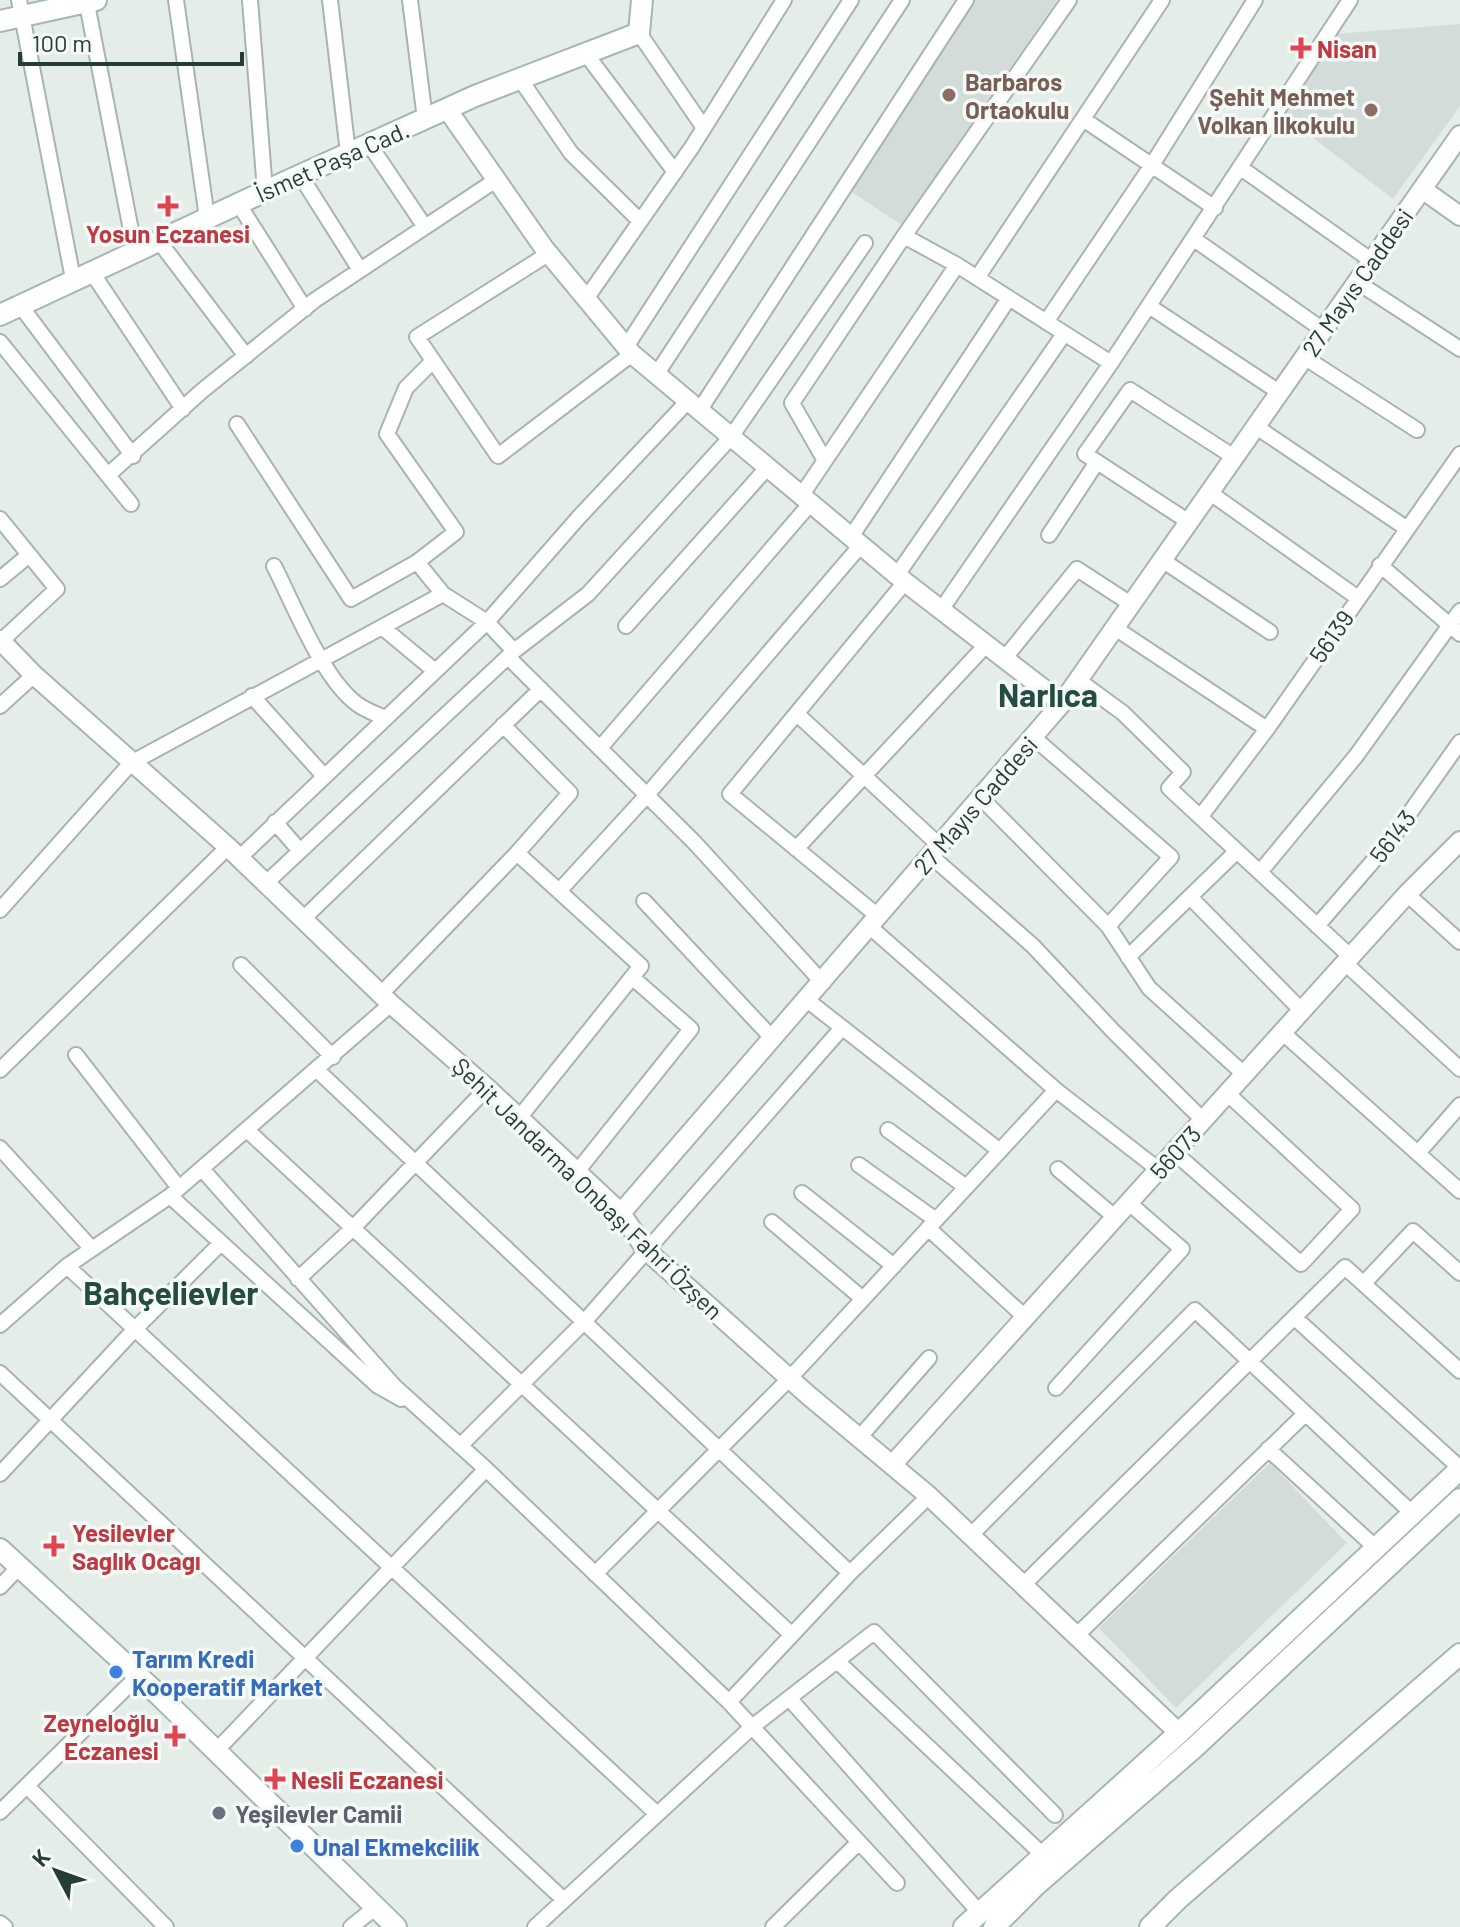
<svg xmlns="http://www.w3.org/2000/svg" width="1460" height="1927" font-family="Barlow,sans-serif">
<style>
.built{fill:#d3dcd8}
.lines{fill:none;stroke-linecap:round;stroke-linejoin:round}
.minor-casing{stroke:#a8b4b0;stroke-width:18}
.tertiary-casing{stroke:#a8b4b0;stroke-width:22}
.secondary-casing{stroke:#a5b7b1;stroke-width:24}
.minor{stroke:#fff;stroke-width:14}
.tertiary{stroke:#fff;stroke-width:18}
.secondary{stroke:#fff;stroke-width:20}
.health-dot{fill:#e0444e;stroke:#f5f9f7;stroke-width:3}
.education-dot{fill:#8d6e63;stroke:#f5f9f7;stroke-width:3}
.shop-dot{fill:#3f7fe0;stroke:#f5f9f7;stroke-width:3}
.worship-dot{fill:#6b7280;stroke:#f5f9f7;stroke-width:3}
.labels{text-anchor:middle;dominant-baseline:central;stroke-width:7;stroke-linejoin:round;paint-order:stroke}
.health-label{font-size:24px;font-weight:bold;fill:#be3a42;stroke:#f5f9f7;text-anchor:start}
.education-label{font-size:24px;font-weight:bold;fill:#785e54;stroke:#f5f9f7;text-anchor:start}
.street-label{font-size:24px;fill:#263c36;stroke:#f5f9f7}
.shop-label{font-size:24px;font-weight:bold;fill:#366cbe;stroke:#f5f9f7;text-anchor:start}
.worship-label{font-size:24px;font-weight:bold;fill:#5b616d;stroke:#f5f9f7;text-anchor:start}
.district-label{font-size:32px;font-weight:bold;fill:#244c42;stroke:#f5f9f7}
</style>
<rect width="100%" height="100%" fill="#e5ede9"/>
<!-- built -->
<path class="built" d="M 965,0 L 1057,0 L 902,225 L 847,189 Z
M 1460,24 L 1460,106 L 1393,199 L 1283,115 L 1335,34 Z
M 1270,1463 L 1347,1543 L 1176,1708 L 1099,1628 Z"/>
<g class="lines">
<defs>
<path id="minor" d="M 19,0 L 73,279
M 176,0 L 207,218
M 250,0 L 265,191
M 330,0 L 348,153
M 410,0 L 425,119
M 87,4 L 135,251
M 639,33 L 704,128
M 586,54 L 675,172
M 520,79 L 571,153 L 640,221
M 1083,119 L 1215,208
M 369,144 L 425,227
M 1241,168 L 1372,261
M 300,175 L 360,270
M 238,203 L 305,309
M 904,236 L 957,265 L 1111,363
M 1194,239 L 1323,330
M 158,240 L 246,356
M 548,254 L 417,337 L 498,456 L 632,354
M 91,271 L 183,409
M 977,278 L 1162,0
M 1357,282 L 1460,349
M 586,299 L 692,147 L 784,0
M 20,305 L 133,456
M 1149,306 L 1279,392
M 1046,322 L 1152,165 L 1255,0
M 0,342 L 131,504
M 626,347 L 851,0
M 1304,357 L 1417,430
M 656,375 L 902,0
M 699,411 L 966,0
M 237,424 L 351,599 L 417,562 L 443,594 L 487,622 L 514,651
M 1255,426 L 1406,528
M 824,459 L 792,403 L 904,236 L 1069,0
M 108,475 L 203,390 L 315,300 L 496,180
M 1209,492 L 1358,598
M 801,496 L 957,265
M 0,519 L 57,589 L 1,641
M 1189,522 L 1085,454 L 1130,390 L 1234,457
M 1049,535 L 1097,462
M 851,537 L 1009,298
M 1162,560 L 1270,632
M 417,562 L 456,532 L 387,434 L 406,388 L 433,361
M 1380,565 L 1460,634
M 274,566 C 294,605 322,678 357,704 C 365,710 376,714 385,718
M 897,575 L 1064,334
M 0,579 L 29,555
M 941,610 L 1111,363 L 1350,0
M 626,626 L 767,468
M 382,627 L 435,671
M 1115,628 L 1267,729
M 508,657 L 695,843 L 823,983
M 1004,659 L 1077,569 L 1131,604
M 1078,680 L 1123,713 L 1183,772 L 1169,788 L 1351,957
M 252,696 L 324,776
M 0,706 L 34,675
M 797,714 L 940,846
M 1033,737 L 1171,857 L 1108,926
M 600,748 L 810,504
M 981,798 L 1108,926 L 1149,988 L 1245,1075
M 1201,816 L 1267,729 L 1460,454
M 275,822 L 300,851
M 796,849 L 986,645
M 517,853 L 641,966 L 519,1118
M 931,856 L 1033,946 L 1113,1031 L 1204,1121
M 239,858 L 487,622 L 579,517 L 688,401
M 1260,872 L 1356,756 L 1460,611
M 266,883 L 514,651 L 588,594 L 731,437 L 865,243
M 560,890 L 647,795 L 861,545
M 1407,894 L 1460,942
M 1190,897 L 1302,1011
M 644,901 L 773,1039
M 0,910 L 131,763 L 443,594
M 879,917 L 730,794 L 905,582
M 304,918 L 541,689
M 1317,926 L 1387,845 L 1460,742
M 870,927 L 1056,1090 L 1159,1170
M 1128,957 L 1237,851
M 1345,963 L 1460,1069
M 241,965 L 333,1057
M 381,994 L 517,853 L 570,793 L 503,725
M 807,1000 L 1000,1151
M 1283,1033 L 1460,1191
M 76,1055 L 179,1188
M 0,1070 L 228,847
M 317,1070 L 850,1573
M 247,1130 L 791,1634
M 888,1130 L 966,1187
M 0,1148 L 92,1249
M 1175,1153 L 1301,1264 L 1352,1209 L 1228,1094
M 1418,1153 L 1460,1105
M 859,1165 L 936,1220
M 202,1169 L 394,1386 L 486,1469 L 729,1702 L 897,1883
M 1058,1169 L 1116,1218
M 576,1173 L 691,1029 L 633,978
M 802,1193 L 894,1266
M 170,1196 L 378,1386 L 401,1399
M 772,1222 L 863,1299
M 928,1228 L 1026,1318
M 67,1266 L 657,1814
M 298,1279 L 353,1228 L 487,1088
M 1364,1283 L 1413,1231 L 1460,1273
M 1295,1318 L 1460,1468
M 0,1325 L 67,1266 L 170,1196 L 391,1004
M 0,1373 L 564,1900
M 1056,1388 L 1182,1249 L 1129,1203
M 859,1438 L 929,1358
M 460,1446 L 584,1322 L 841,1029
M 1268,1449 L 1376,1548
M 0,1474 L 134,1330 L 221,1243
M 971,1535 L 1195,1310 L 1413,1514
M 595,1574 L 790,1378 L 1056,1090
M 1023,1585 L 1345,1267 L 1460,1371
M 0,1587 L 20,1566
M 1076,1636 L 1305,1414
M 837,1661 L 1044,1856
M 789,1698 L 979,1912
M 729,1702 L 850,1573 L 929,1496
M 216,1751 L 486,1469
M 27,1786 L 166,1927
M 0,1812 L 138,1676
M 0,1923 L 5,1927
M 351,1927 L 376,1907
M 535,1927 L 752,1727 L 874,1632 L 1055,1815
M 773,1927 L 859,1842"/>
<path id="tertiary" d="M 447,109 L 544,248 L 632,354 L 905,582 L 1062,703
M 1422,189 L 1460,216
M 0,640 L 34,675 L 228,847 L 391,1004 L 487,1088 L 621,1213 L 646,1250 L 808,1395 L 929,1496 L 1179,1733
M 621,1213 L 1062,703 L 1460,135
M 892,1465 L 1407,894 L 1460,841"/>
<path id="secondary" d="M 0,21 L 96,0
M 0,315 L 285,182 L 475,96 L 639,33 L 642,0
M 0,1549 L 161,1697 L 396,1927
M 964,1927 L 1179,1733 L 1460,1469
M 994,1927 L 1035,1886 L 1195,1747 L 1460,1499
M 1150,1927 L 1178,1899 L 1460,1654"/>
</defs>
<!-- minor casing -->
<use href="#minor" class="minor-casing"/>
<!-- tertiary casing -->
<use href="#tertiary" class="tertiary-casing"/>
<!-- secondary casing -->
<use href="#secondary" class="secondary-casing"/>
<!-- minor -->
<use href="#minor" class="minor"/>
<!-- tertiary -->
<use href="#tertiary" class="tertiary"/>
<!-- secondary -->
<use href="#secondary" class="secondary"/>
</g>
<!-- markers -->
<g class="health-dot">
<path d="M1297 36h8v8h8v8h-8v8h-8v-8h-8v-8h8z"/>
<path d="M164 194h8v8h8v8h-8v8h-8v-8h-8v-8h8z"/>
<path d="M50 1534h8v8h8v8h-8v8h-8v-8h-8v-8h8z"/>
<path d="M171 1724h8v8h8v8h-8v8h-8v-8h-8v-8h8z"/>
<path d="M271 1767h8v8h8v8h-8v8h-8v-8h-8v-8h8z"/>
</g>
<g class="education-dot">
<circle cx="949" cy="95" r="8"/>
<circle cx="1371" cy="110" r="8"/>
</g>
<g class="shop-dot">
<circle cx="116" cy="1672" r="8"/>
<circle cx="297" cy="1846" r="8"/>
</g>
<circle class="worship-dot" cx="219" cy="1813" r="8"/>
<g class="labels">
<!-- health labels -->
<g class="health-label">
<text x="1317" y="48">Nisan</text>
<text x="168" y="233" text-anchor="middle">Yosun Eczanesi</text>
<text x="72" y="1532">Yesilevler<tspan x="72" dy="28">Saglık Ocagı</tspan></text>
<text x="159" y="1722" text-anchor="end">Zeyneloğlu<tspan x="159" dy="28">Eczanesi</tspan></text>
<text x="291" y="1779">Nesli Eczanesi</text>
</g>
<!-- education labels -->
<g class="education-label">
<text x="965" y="81">Barbaros<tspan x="965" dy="28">Ortaokulu</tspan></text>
<text x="1355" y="96" text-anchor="end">Şehit Mehmet<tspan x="1355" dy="28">Volkan İlkokulu</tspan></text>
</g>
<!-- street labels -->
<g class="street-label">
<text transform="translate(332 161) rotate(-24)">İsmet Paşa Cad.</text>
<text transform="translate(1357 282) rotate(-55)">27 Mayıs Caddesi</text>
<text transform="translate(1331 636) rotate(-55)">56139</text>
<text transform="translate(975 805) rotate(-49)">27 Mayıs Caddesi</text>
<text transform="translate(1392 836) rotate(-53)">56143</text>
<text transform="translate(1175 1152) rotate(-48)">56073</text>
<text transform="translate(588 1188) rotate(44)">Şehit Jandarma Onbaşı Fahri Özşen</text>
</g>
<!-- shop labels -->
<g class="shop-label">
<text x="132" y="1658">Tarım Kredi<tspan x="132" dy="28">Kooperatif Market</tspan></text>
<text x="313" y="1846">Unal Ekmekcilik</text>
</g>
<!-- worship labels -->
<g class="worship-label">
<text x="235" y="1813">Yeşilevler Camii</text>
</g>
<!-- district labels -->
<g class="district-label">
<text x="1048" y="694">Narlıca</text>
<text x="171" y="1292">Bahçelievler</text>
</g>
</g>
<!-- north arrow -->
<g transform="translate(56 1871) rotate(311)" stroke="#f5f9f7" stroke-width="6" paint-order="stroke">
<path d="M0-6L14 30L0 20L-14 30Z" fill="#263c36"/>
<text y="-12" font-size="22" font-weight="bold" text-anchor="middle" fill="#263c36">K</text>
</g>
<!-- scale -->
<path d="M20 52v12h222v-12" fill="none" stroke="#263c36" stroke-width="4"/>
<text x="32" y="52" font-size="24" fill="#263c36" stroke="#f5f9f7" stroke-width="6" paint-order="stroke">100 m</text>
</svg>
